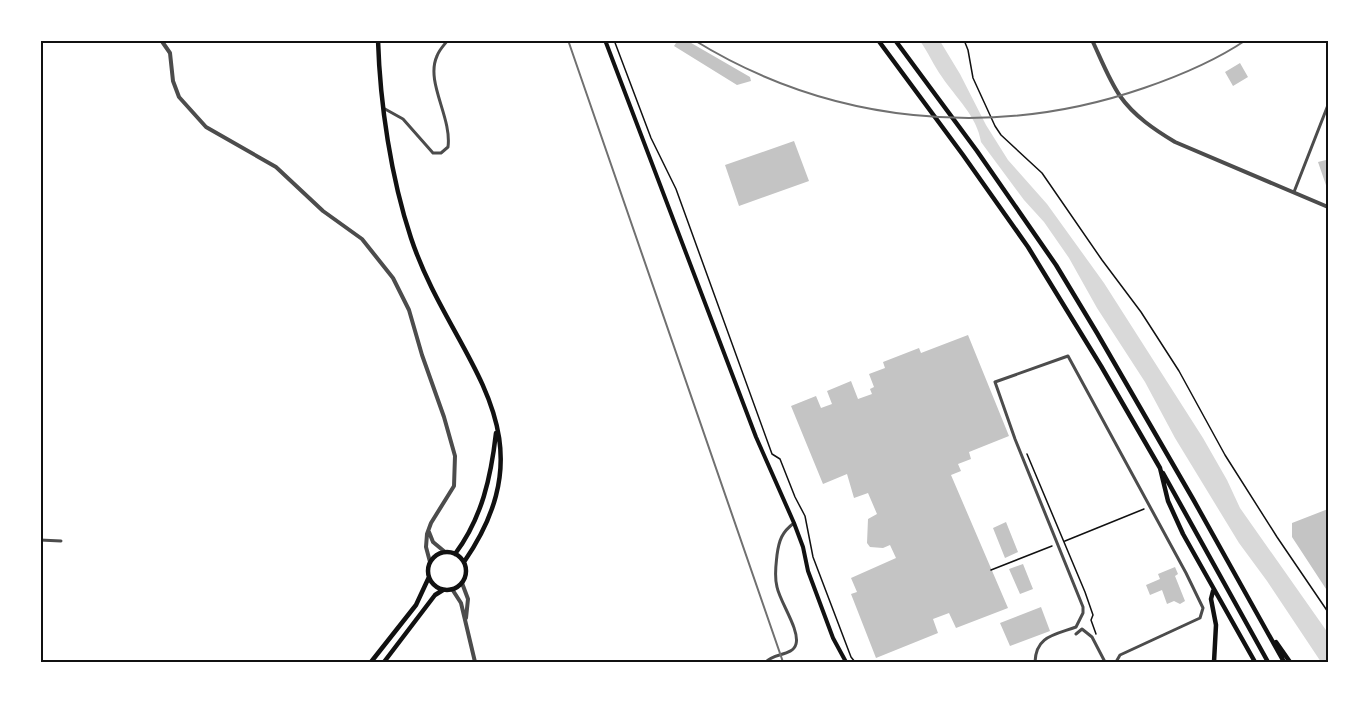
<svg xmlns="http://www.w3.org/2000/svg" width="1369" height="703" font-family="Quicksand,sans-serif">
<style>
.water{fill:#d9d9d9}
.building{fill:#c4c4c4}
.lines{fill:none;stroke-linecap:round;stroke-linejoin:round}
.path{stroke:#111;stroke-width:1.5}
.minor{stroke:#4c4c4c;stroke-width:3}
.tertiary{stroke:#4c4c4c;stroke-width:4}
.secondary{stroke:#111;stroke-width:4}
.primary{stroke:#111;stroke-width:4.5}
.trunk{stroke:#111;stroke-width:4.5}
.rail{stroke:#707070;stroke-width:2}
.neatline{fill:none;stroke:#111;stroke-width:2}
</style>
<rect width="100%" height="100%" fill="#fff"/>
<!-- water -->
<path class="water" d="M 920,41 L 940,41 L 960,74 L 986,125 L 1008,160 L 1047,204 L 1104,283 L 1203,438 L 1227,480 L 1240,508 L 1328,633 L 1328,662 L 1321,662 L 1267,581 L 1239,543 L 1175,438 L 1145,382 L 1097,308 L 1069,258 L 1044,222 L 1024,200 L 981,142 C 977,116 956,98 942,77 C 934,66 928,52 920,41 Z"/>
<!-- building -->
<path class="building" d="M 678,40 L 686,40 L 750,77 L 751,81 L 737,85 L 674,46 Z
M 1240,63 L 1248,77 L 1233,86 L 1225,72 Z
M 794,141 L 809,181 L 739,206 L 725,165 Z
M 1326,157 L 1328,157 L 1328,191 L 1318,162 L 1326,160 Z
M 968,335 L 1009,436 L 969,452 L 971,459 L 958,464 L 961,471 L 951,475 L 1008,608 L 956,628 L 949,613 L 933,619 L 938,633 L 876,658 L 851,594 L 857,592 L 851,578 L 896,558 L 890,545 L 883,548 L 870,547 L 867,543 L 868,519 L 877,514 L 868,493 L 854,498 L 847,474 L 823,484 L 791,406 L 816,396 L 821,408 L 832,404 L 827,391 L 851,381 L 858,399 L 872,394 L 870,389 L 874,387 L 869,374 L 885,368 L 883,362 L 919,348 L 921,353 Z
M 1328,509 L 1328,592 L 1292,537 L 1292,523 Z
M 1006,522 L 1018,552 L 1005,558 L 993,528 Z
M 1023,564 L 1033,589 L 1020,594 L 1009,569 Z
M 1175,567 L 1178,574 L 1175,576 L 1185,601 L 1180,604 L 1174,601 L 1167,604 L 1162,590 L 1150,595 L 1146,585 L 1160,579 L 1158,574 Z
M 1041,607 L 1050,631 L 1010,646 L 1000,623 Z"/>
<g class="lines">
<!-- path -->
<path class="path" d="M 614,40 L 651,138 L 676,189 L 772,454 L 780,459 L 795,497 L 805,516 L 813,557 L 851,657 L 855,662
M 964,40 L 968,50 L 973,78 L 995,126 L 1001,135 L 1042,173 L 1102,260 L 1141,312 L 1179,371 L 1225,455 L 1277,537 L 1328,612
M 1027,454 L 1085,592 L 1093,615 L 1091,620 L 1096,634
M 1065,541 L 1144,509
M 991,570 L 1052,546"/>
<!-- minor -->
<path class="minor" d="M 385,109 L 403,119 L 433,153 L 441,153 L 448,147 C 452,117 425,82 437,56 C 439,50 444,45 448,40
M 1294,192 L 1328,105
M 40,540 L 61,541
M 1076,634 L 1082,629 L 1092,637 L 1105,662
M 766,662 C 773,653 793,656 796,644 C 800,630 780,602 777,587 C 774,576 776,565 777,555 C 779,540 782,532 794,523
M 1035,662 C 1036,636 1054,635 1076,627 L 1083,613 L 1083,607 L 1015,439 L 995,382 L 1068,356 L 1186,573 L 1203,608 L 1200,618 L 1120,655 L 1116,662"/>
<!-- tertiary -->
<path class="tertiary" d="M 161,40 L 170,53 L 173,81 L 179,97 L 206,127 L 276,167 L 323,211 L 362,239 L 393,278 L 409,310 L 422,355 L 444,417 L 455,456 L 454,486 L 431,523 L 427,534 L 426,547 L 430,562
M 1092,40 C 1101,59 1109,80 1120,96 C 1134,116 1155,130 1175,142 L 1328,207
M 429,532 L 433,542 L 445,552
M 462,583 L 468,599 L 466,618
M 452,589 L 461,603 L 475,662"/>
<!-- secondary -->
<path class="secondary" d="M 605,40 L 756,437 L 794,523 L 803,547 L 808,571 L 833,638 L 846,662"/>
<!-- primary -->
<path class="primary" d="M 378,40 C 380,104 391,178 411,238 C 451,359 556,428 464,562
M428 571a19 19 0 1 1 38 0a19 19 0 1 1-38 0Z
M 455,554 C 482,518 491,477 496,433
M 371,662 L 416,605 L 429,577
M 384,662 L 435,595 L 443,590"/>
<!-- trunk -->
<path class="trunk" d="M 878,40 L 963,155 L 1028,247 L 1101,366 L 1160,468 L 1168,501 L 1183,534 L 1255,662
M 895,40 L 977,151 L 1056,265 L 1097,333 L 1193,499 L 1284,662
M 1163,473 L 1268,662
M 1213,591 L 1211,599 L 1216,625 L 1214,662
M 1276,642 L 1290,662"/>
<!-- rail -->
<path class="rail" d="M 568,40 L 783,662
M 694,40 C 830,124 993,140 1144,88 C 1179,76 1215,61 1246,40"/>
</g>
<!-- border -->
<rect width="1369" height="703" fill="none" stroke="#ffffff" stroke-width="84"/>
<rect x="42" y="42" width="1285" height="619" class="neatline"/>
</svg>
